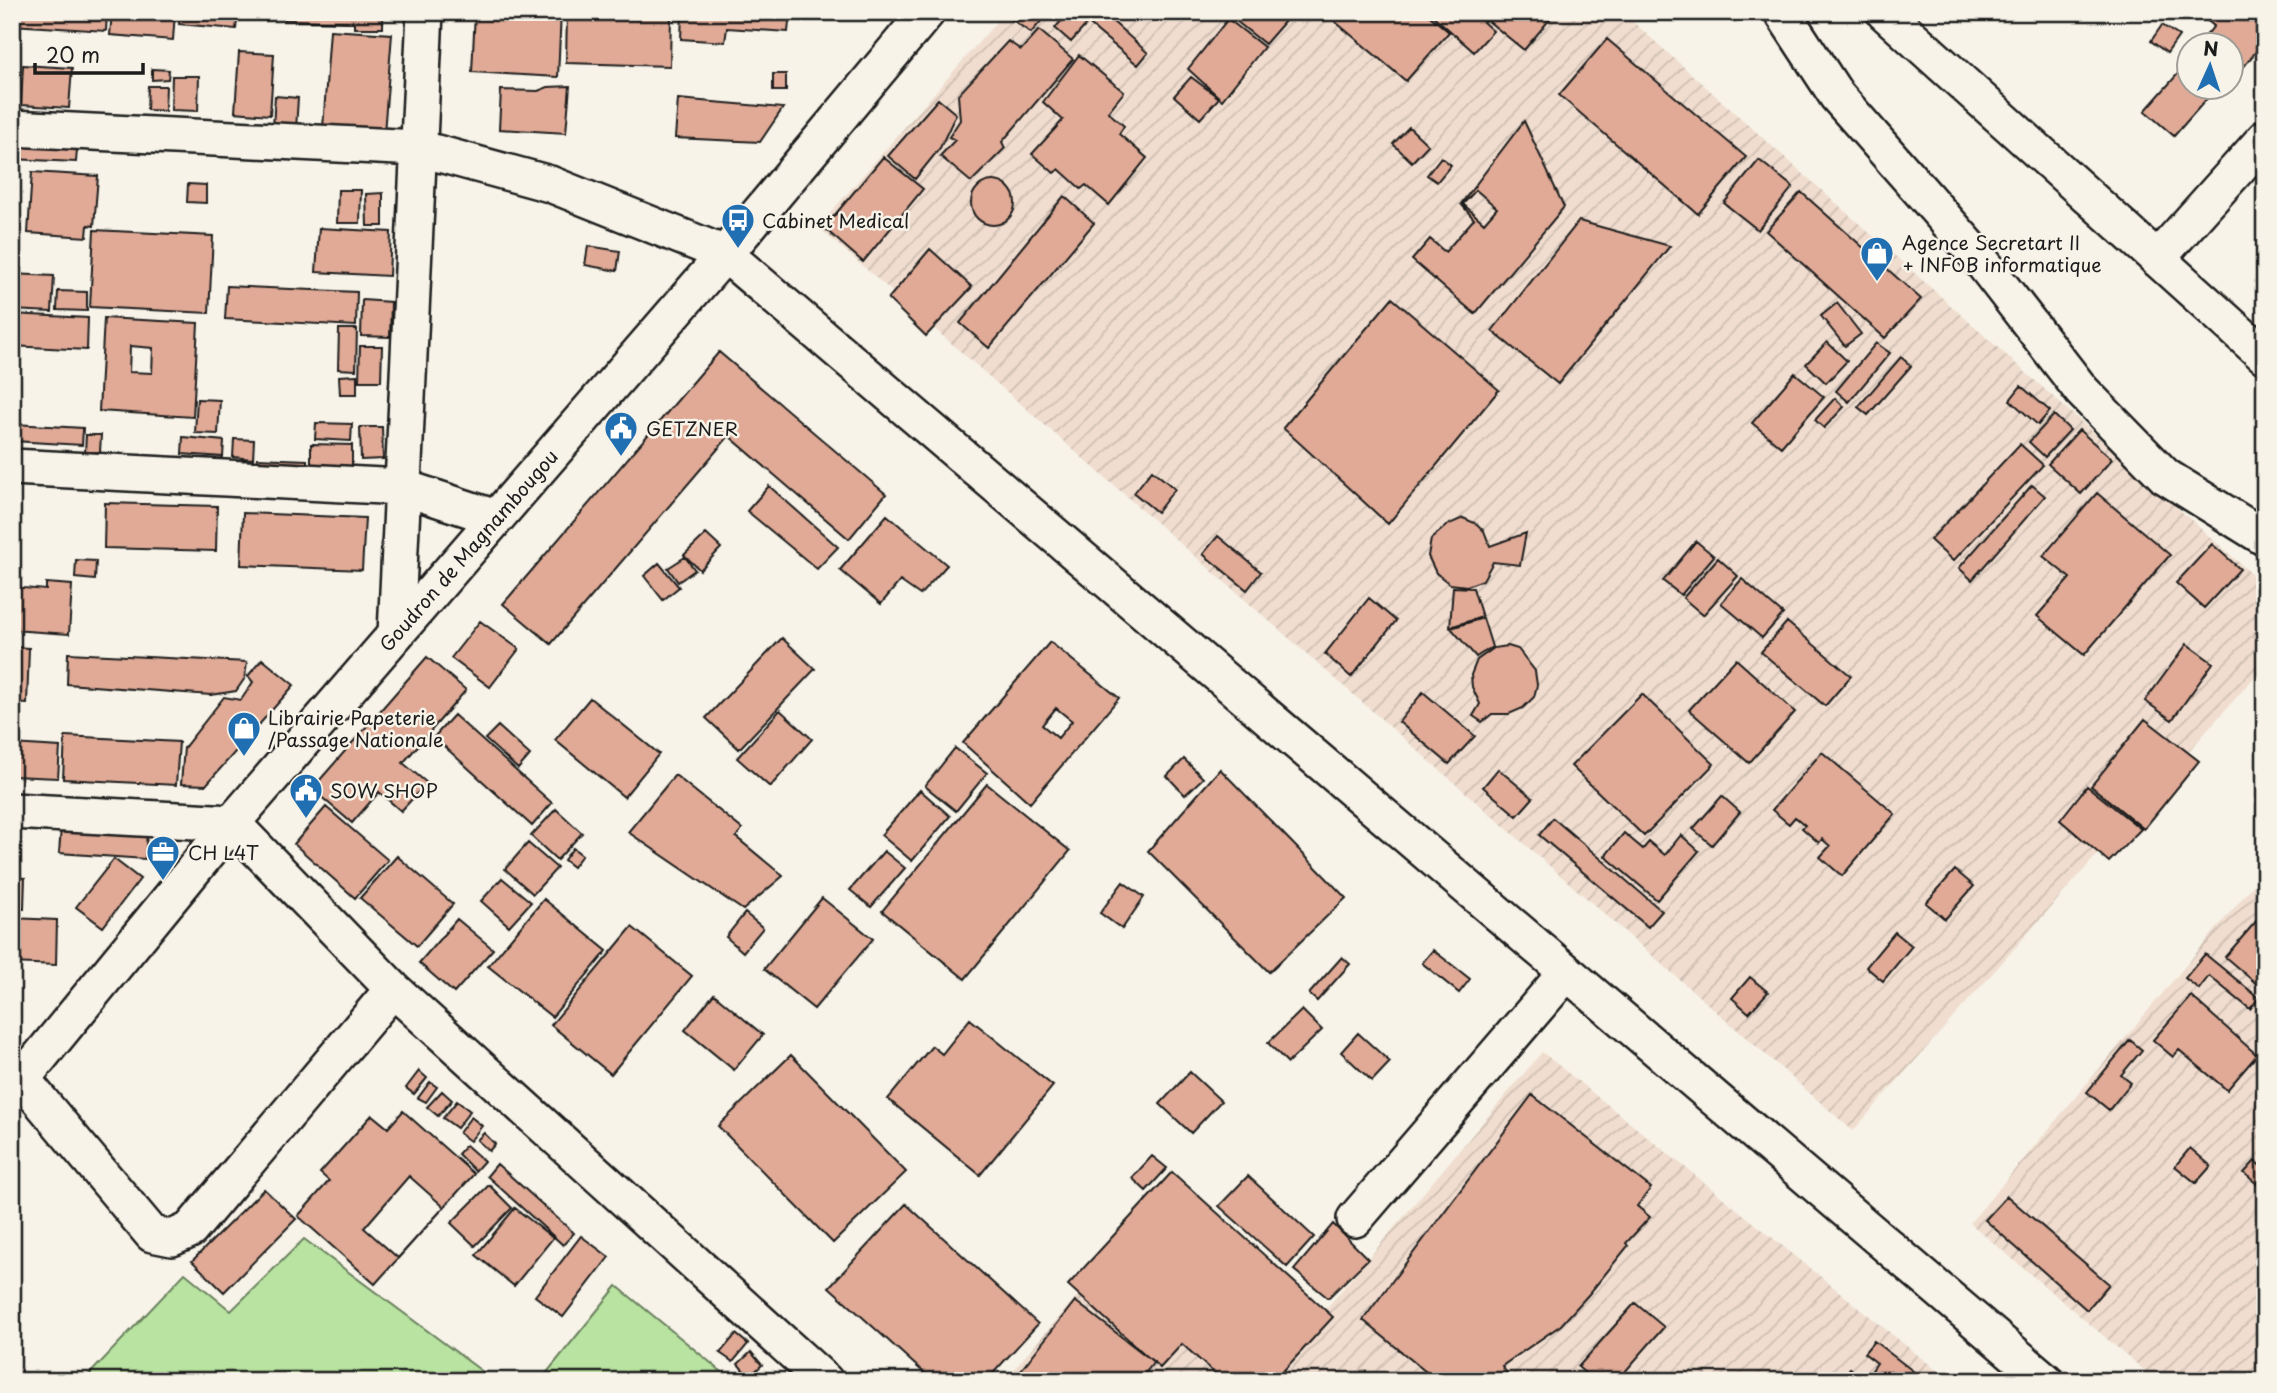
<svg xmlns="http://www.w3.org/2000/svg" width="2277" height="1393" font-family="'Playpen Sans',sans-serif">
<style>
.industrial{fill:url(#industrial-furrows)}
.grass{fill:#b8e3a0;stroke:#6a805e;stroke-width:2}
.building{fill:#e0aa96;stroke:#1c1c1c;stroke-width:2;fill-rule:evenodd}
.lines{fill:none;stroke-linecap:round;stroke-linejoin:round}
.minor-casing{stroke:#1c1c1c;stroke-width:40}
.minor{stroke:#f7f3e8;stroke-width:35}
.labels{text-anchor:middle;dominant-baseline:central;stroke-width:5;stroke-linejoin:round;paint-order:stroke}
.poi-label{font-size:19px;fill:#1c1c1c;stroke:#f7f3e8;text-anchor:start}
.street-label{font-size:19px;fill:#1c1c1c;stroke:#f7f3e8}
</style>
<defs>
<pattern id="industrial-furrows" width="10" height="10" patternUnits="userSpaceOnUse" patternTransform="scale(1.75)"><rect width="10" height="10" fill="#f0ddcf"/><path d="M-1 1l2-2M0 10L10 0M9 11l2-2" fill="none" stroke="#cdbdb1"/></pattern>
</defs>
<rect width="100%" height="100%" fill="#f7f3e8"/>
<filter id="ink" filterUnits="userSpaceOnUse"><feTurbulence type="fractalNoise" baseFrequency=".0143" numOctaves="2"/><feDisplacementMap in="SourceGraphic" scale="14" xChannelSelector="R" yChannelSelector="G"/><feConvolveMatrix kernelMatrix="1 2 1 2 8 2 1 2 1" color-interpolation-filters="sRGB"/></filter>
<g filter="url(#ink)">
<!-- industrial -->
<path class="industrial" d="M 1005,12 L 1622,12 L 2265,586 L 2265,665 L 1853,1131 L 818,227 Z
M 2265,871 L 2265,1381 L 2157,1381 L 1970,1223 Z
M 1542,1052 L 1950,1381 L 1004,1381 L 1178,1179 L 1325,1310 Z"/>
<!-- grass -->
<path class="grass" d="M 304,1239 L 495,1381 L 83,1381 L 185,1273 L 231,1311 Z
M 617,1286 L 733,1381 L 540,1381 Z"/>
<!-- building -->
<path class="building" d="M 12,12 L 107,12 L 106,31 L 12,25 Z
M 112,12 L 175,12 L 173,40 L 110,35 Z
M 180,12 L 238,12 L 236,29 L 179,24 Z
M 285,12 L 383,12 L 383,28 L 354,28 L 354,22 L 285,20 Z
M 475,12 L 561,12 L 558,77 L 472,72 Z
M 567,12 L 671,13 L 670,66 L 566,63 Z
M 682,12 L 790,12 L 788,32 L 727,28 L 725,42 L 681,39 Z
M 1010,12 L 1049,12 L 1031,33 L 1007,16 Z
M 1069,12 L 1073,12 L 1087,24 L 1071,42 L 1055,28 Z
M 1091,12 L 1102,12 L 1148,53 L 1138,65 L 1085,21 Z
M 1236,12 L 1293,12 L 1265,44 L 1231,17 Z
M 1328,12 L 1425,12 L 1449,32 L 1406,81 L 1326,14 Z
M 1472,12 L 1493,31 L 1474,52 L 1430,13 Z
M 1477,12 L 1556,12 L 1524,50 Z
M 2196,12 L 2265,12 L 2265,40 L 2238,74 L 2232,69 L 2232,46 L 2202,46 L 2200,43 L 2214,26 Z
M 1228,19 L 1264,47 L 1222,100 L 1188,69 Z
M 2162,25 L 2179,36 L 2167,53 L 2151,41 Z
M 330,30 L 392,34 L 384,133 L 323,128 Z
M 1039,30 L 1073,59 L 1002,142 L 1005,148 L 971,182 L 940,156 L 955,140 L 949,137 L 960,120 L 958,95 L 1008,41 L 1021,50 Z
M 1607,39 L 1746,157 L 1698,214 L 1559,95 Z
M 239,52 L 274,54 L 270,115 L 235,112 Z
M 1079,55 L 1124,92 L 1108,112 L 1124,126 L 1119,134 L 1147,158 L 1109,205 L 1086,185 L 1081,189 L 1059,169 L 1054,173 L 1032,154 L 1063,120 L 1043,102 Z
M 23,65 L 72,68 L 69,108 L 21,105 Z
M 152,69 L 169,70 L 168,79 L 152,80 Z
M 2182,69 L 2190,75 L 2190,88 L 2204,88 L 2211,94 L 2174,136 L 2145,111 Z
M 773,74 L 786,74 L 786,91 L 773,91 Z
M 172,76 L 199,76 L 198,111 L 171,110 Z
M 1191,77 L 1219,98 L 1200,119 L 1174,96 Z
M 148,86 L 166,86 L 165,111 L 147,110 Z
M 570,86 L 566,133 L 499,129 L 501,90 L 538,91 L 548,87 Z
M 275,96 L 298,98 L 296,129 L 273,127 Z
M 678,99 L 783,108 L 760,142 L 675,138 Z
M 938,99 L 956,114 L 940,148 L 915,179 L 888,156 Z
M 1524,121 L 1564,207 L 1475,314 L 1412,260 L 1430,239 L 1445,252 L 1474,219 L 1461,204 ZM 1476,190 L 1497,208 L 1484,223 L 1463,204 Z
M 1409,127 L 1428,145 L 1412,162 L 1393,144 Z
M 12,133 L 78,136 L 76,162 L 12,159 Z
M 883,157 L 923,189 L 863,262 L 824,228 Z
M 1441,157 L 1451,165 L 1437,182 L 1427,175 Z
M 1759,160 L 1793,187 L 1758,230 L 1724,203 Z
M 32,172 L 98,176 L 94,226 L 88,225 L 87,237 L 28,233 Z
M971 203a22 22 0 1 1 44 0a22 22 0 1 1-44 0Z
M 188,184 L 206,185 L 206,203 L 187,202 Z
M 338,190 L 361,190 L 360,223 L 337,223 Z
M 1801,192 L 1921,299 L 1885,338 L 1766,231 Z
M 383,193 L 383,226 L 367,226 L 366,194 Z
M 1064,196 L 1094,223 L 989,348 L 960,323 Z
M 1579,221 L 1670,246 L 1558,384 L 1492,331 Z
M 319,228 L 391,232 L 389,276 L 316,272 Z
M 94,230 L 213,236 L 209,313 L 90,307 Z
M 588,246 L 620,251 L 617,271 L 585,265 Z
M 930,249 L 972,287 L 926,336 L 888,299 Z
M 12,274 L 54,276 L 52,312 L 12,310 Z
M 227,286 L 357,292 L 356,326 L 225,319 Z
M 58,291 L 87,292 L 87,311 L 57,310 Z
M 1392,298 L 1499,390 L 1388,524 L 1283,428 Z
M 362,300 L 391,302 L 390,337 L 361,336 Z
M 1837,303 L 1861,334 L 1845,346 L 1821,316 Z
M 12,314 L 88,318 L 87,350 L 12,346 Z
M 104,318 L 198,323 L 193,417 L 99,411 ZM 130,346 L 153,348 L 152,373 L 129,372 Z
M 339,329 L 357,329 L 356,370 L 338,369 Z
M 1827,342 L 1847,361 L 1826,383 L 1806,364 Z
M 1876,343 L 1890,353 L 1849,402 L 1836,391 Z
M 360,346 L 382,346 L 381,381 L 359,381 Z
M 719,352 L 886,494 L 849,539 L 729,436 L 551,644 L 503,604 Z
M 1901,357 L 1911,366 L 1868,415 L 1858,407 Z
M 1795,373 L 1824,397 L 1781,447 L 1752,423 Z
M 357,375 L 357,394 L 340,394 L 339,376 Z
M 2021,386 L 2050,411 L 2038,425 L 2010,400 Z
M 1835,398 L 1844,407 L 1824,428 L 1815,420 Z
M 197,399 L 220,400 L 218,434 L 195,433 Z
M 2054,415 L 2070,430 L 2045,457 L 2029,442 Z
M 316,423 L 352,424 L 351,441 L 315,439 Z
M 14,424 L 83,428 L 82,445 L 13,441 Z
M 360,427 L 382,427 L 383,459 L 361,460 Z
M 2079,430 L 2112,459 L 2081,494 L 2048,464 Z
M 86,435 L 101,435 L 100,452 L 85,452 Z
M 183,437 L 224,441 L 223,457 L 182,454 Z
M 234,439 L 254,440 L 253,459 L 233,457 Z
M 311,444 L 352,445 L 352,466 L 311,465 Z
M 2020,444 L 2043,465 L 1953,561 L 1930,540 Z
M 257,458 L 307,460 L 307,473 L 256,471 Z
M 1152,470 L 1175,489 L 1157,512 L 1134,493 Z
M 2032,485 L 2045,496 L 1972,580 L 1959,568 Z
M 769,486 L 838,547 L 817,569 L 747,511 Z
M 2097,493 L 2170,555 L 2084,655 L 2037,616 L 2070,578 L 2043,556 Z
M 105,503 L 217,506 L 216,551 L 104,548 Z
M 243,513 L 365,518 L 362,570 L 241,565 Z
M 887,515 L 947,565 L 920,595 L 900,581 L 881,604 L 840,570 Z
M 1463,518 L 1477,524 L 1484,531 L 1490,546 L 1526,533 L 1520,565 L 1493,562 L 1483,580 L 1467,586 L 1450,584 L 1436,573 L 1428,556 L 1431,539 L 1447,525 Z
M 706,534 L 721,548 L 700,570 L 684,555 Z
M 1218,536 L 1261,572 L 1247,590 L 1203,554 Z
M 1696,541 L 1714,556 L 1681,595 L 1663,581 Z
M 2212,544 L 2240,569 L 2204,608 L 2176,583 Z
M 685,557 L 695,570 L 678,582 L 668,568 Z
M 1718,558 L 1738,576 L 1703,615 L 1683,598 Z
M 76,560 L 96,561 L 95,580 L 75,578 Z
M 659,563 L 679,587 L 663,600 L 644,576 Z
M 1742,579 L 1783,614 L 1762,638 L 1721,603 Z
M 46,583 L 72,585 L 69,634 L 12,630 L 12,587 L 46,590 Z
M 1453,587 L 1473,588 L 1482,617 L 1450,627 Z
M 1369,598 L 1396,621 L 1351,677 L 1325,654 Z
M 1483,618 L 1492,647 L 1476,657 L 1451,628 Z
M 480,621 L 519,649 L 490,687 L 451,658 Z
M 1787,622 L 1851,676 L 1825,706 L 1761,652 Z
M 782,638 L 815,669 L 739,749 L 706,718 Z
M 1050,642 L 1119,698 L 1030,803 L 963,743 ZM 1056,708 L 1072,721 L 1058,738 L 1042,725 Z
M 2187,644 L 2213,663 L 2172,720 L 2145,701 Z
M 1508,646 L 1518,649 L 1535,671 L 1537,685 L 1534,697 L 1523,708 L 1509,714 L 1492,714 L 1482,722 L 1473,716 L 1480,704 L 1472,687 L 1471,675 L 1477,660 L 1494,648 Z
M 12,647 L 29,648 L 27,704 L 12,703 Z
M 68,653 L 247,662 L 245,678 L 236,691 L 211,695 L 67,684 Z
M 427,657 L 466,690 L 403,763 L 427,783 L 401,811 L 379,792 L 352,823 L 312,789 Z
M 262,659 L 294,685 L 206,785 L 181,784 L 184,748 L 224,697 L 241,700 L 253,682 L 248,676 Z
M 1736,659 L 1795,712 L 1749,763 L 1689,710 Z
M 1423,692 L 1475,736 L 1449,764 L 1399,722 Z
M 1642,694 L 1714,764 L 1644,836 L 1571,766 Z
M 590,698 L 659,754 L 624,797 L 555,740 Z
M 780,710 L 812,739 L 770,787 L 737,758 Z
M 454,715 L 552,803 L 532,826 L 434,737 Z
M 2145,719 L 2199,761 L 2144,829 L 2091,786 Z
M 498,726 L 530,755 L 518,769 L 485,739 Z
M 65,736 L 179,742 L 176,785 L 63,779 Z
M 12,744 L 60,747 L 58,778 L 12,776 Z
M 955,748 L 987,773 L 956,811 L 925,786 Z
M 1822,752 L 1895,814 L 1842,876 L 1820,857 L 1830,846 L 1822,839 L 1819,843 L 1802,828 L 1805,825 L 1795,817 L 1789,824 L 1772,810 Z
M 1184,759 L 1203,778 L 1185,795 L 1167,776 Z
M 1220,769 L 1346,898 L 1269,972 L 1148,851 Z
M 1498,769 L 1533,798 L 1517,816 L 1483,787 Z
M 675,775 L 742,829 L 736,837 L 783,876 L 743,910 L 628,832 Z
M 987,784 L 1070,851 L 965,979 L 882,911 Z
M 2087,786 L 2141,829 L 2109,862 L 2060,820 Z
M 920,790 L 950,816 L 912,861 L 881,835 Z
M 1722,796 L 1740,812 L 1712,845 L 1693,829 Z
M 326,807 L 388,860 L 355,898 L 294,844 Z
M 556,809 L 582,833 L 557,860 L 531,836 Z
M 1553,818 L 1662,911 L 1648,927 L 1539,835 Z
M 61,828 L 147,834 L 145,859 L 59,853 Z
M 1624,833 L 1643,849 L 1649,842 L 1665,855 L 1681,835 L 1699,851 L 1657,900 L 1605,856 Z
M 528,843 L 557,868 L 533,894 L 505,869 Z
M 573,848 L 582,855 L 573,867 L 564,860 Z
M 884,851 L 905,868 L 871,907 L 850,890 Z
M 397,856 L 453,904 L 417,946 L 360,898 Z
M 114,859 L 140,879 L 103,927 L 76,907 Z
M 1955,870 L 1974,886 L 1945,919 L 1926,903 Z
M 12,877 L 25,878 L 24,909 L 12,909 Z
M 502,878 L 531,902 L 509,926 L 481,901 Z
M 1123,882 L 1144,897 L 1122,929 L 1100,913 Z
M 822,898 L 873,939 L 814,1009 L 764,969 Z
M 544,899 L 607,951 L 552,1017 L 488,966 Z
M 2265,911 L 2265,991 L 2225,957 Z
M 745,913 L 763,928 L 743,952 L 726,937 Z
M 12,918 L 57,920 L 56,965 L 12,963 Z
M 457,919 L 493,949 L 454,993 L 419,963 Z
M 632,927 L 692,976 L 611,1074 L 551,1025 Z
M 1895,932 L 1912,946 L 1883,981 L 1866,967 Z
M 1433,950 L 1470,979 L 1459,993 L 1422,963 Z
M 2205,954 L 2259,998 L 2250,1009 L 2209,976 L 2199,989 L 2185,978 Z
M 1342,957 L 1350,964 L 1317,1001 L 1309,994 Z
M 1750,977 L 1768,992 L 1749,1013 L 1732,998 Z
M 714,994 L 763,1035 L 734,1070 L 685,1030 Z
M 2191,996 L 2257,1055 L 2227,1090 L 2179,1050 L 2173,1057 L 2153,1040 Z
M 1302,1010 L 1322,1030 L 1288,1063 L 1268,1043 Z
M 970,1019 L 1053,1086 L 980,1175 L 888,1099 L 932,1046 L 942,1054 Z
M 1358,1033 L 1390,1062 L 1372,1081 L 1341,1052 Z
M 2130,1040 L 2142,1050 L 2121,1075 L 2131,1083 L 2109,1110 L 2087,1092 Z
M 791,1055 L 906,1172 L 833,1243 L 718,1126 Z
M 419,1071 L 427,1078 L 414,1094 L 406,1088 Z
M 1190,1072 L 1221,1101 L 1191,1133 L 1160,1104 Z
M 430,1082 L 437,1087 L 426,1102 L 418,1098 Z
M 442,1091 L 452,1100 L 438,1116 L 427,1107 Z
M 1532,1095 L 1651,1188 L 1637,1206 L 1650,1217 L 1626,1243 L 1628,1246 L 1589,1294 L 1561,1325 L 1502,1366 L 1510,1378 L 1507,1381 L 1437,1381 L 1363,1320 Z
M 457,1101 L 470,1111 L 457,1128 L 443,1118 Z
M 403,1111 L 474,1174 L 375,1284 L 298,1216 L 329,1181 L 320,1173 L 372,1115 L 388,1128 ZM 409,1176 L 444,1207 L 398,1258 L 364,1228 Z
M 471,1117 L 482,1126 L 470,1141 L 459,1133 Z
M 484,1133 L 495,1144 L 489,1151 L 477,1140 Z
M 466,1145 L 484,1161 L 475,1171 L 458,1154 Z
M 2190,1148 L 2211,1166 L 2196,1183 L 2175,1166 Z
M 1152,1156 L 1167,1168 L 1146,1191 L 1132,1178 Z
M 2255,1161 L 2265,1170 L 2265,1191 L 2244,1173 Z
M 497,1164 L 574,1233 L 563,1245 L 487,1176 Z
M 1172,1172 L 1333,1317 L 1274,1381 L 1223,1381 L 1182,1344 L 1160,1368 L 1068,1285 Z
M 1248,1176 L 1314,1237 L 1287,1267 L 1219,1206 Z
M 489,1185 L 512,1208 L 475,1246 L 451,1223 Z
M 264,1189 L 296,1219 L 224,1292 L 192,1261 Z
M 2007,1196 L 2109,1284 L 2087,1310 L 1985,1220 Z
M 906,1204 L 1038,1324 L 986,1381 L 933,1381 L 829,1287 Z
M 515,1208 L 553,1238 L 514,1286 L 476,1255 Z
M 1333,1224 L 1368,1259 L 1328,1298 L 1294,1270 Z
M 581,1236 L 609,1257 L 563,1317 L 535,1296 Z
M 1075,1301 L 1154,1362 L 1139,1381 L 1034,1381 L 1021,1370 Z
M 1635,1303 L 1664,1327 L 1617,1381 L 1594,1381 L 1578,1367 Z
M 736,1334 L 748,1344 L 733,1362 L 720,1353 Z
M 1874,1341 L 1922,1378 L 1919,1381 L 1885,1381 L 1872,1370 L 1877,1363 L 1864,1353 Z
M 751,1352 L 762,1365 L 749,1377 L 738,1364 Z
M 1850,1368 L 1866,1381 L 1840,1381 Z"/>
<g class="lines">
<defs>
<path id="minor" d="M 1782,12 L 1837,96 L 1976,254 L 2082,391 L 2165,476 L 2265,538
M 1884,12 L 2265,356
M 12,128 L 418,148 L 550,184 L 725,254 L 2046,1381
M 2157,259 L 2265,138
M 12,467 L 402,487 L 496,518
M 396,634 L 425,12
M 12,811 L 232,823 L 393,989 L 825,1381
M 22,1079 L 152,1234 L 172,1238 L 190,1230 L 393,989
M 12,1091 L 232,823 L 725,254 L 927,12
M 1355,1219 L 1567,972"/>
</defs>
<!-- minor casing -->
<use href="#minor" class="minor-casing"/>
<!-- minor -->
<use href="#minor" class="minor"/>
</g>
</g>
<!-- icons -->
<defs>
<symbol id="bus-pin" viewBox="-11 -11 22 30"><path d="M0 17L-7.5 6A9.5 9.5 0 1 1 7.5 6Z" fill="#1f6fb2" stroke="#f7f3e8"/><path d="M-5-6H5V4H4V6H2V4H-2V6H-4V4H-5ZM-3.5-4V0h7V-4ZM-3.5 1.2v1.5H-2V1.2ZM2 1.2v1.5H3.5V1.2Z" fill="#fff"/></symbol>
<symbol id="shop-pin" viewBox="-11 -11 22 30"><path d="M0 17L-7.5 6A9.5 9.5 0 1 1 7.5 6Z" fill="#1f6fb2" stroke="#f7f3e8"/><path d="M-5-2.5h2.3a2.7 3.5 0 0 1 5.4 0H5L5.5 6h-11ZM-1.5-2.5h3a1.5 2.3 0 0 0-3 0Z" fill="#fff"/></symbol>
<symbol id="civic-pin" viewBox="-11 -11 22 30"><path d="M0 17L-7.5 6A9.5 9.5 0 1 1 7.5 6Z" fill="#1f6fb2" stroke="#f7f3e8"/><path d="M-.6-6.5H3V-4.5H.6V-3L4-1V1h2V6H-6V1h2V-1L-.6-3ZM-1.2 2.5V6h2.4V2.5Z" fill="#fff"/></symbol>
<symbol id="office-pin" viewBox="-11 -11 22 30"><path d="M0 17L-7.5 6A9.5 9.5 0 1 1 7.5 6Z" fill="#1f6fb2" stroke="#f7f3e8"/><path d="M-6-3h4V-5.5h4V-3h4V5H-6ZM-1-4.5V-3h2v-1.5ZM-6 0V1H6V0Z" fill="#fff"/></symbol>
</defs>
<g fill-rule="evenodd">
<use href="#bus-pin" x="719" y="201" width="38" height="52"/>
<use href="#shop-pin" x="1858" y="234" width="38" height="52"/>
<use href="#civic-pin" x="602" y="409" width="38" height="52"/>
<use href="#shop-pin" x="225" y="709" width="38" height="52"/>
<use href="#civic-pin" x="287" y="771" width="38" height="52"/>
<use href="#office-pin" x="144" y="833" width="38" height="52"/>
</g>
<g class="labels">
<!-- poi labels -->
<g class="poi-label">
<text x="762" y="220">Cabinet Medical</text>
<text x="1902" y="242">Agence Secretart II<tspan x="1902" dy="22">+ INFOB informatique</tspan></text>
<text x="646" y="428">GETZNER</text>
<text x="268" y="717">Librairie Papeterie<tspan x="268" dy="22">/Passage Nationale</tspan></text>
<text x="330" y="790">SOW SHOP</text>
<text x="188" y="852">CH L4T</text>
</g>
<!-- street labels -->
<g class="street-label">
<text transform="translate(468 550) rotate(-49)">Goudron de Magnambougou</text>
</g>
</g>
<!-- margin -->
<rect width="2277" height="1393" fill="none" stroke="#f7f3e8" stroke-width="42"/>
<rect x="21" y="21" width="2235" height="1351" fill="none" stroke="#1c1c1c" stroke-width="2.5" filter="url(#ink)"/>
<!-- north arrow -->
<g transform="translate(2210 66) rotate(3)"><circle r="33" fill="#f7f3e8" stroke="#9f9d96" stroke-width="2"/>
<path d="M0-5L12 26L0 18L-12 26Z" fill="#1f6fb2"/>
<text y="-10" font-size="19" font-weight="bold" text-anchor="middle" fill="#1c1c1c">N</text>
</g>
<!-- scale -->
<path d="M35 63v10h108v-10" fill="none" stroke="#1c1c1c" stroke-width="3.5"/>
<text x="46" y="63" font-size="21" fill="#1c1c1c" stroke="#f7f3e8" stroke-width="5" paint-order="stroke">20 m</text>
</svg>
